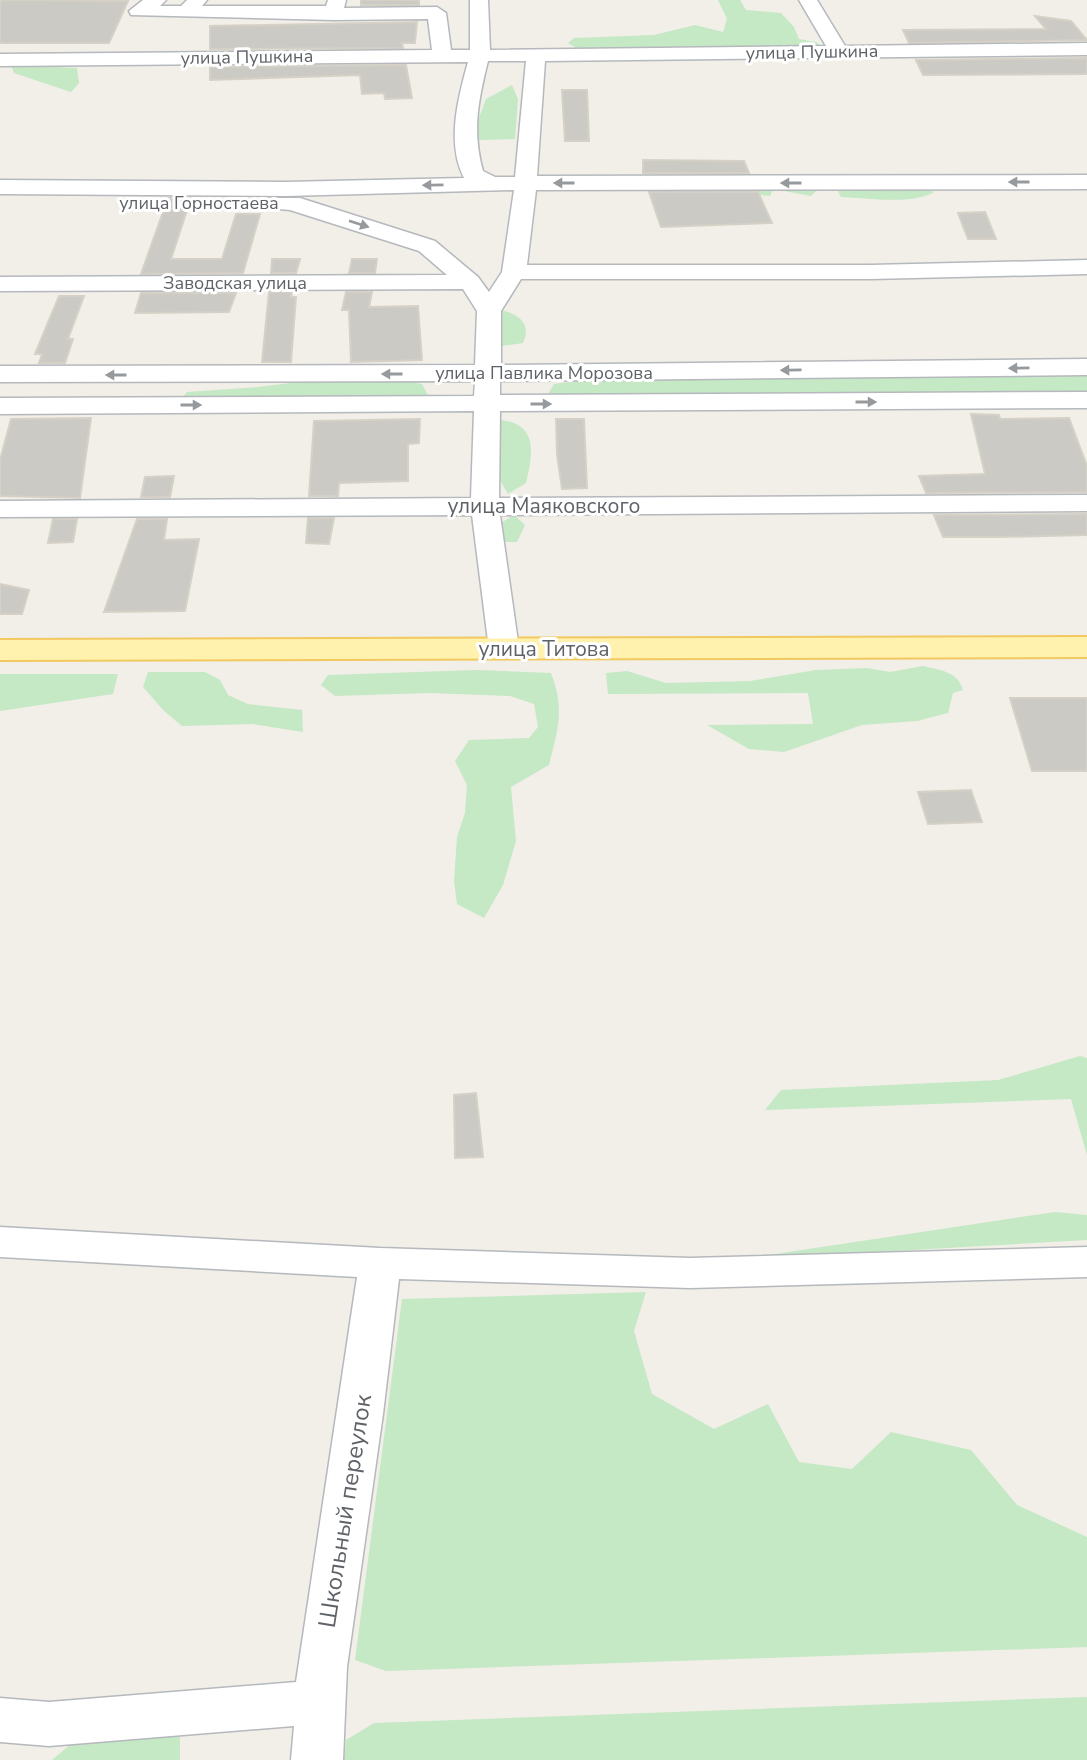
<svg xmlns="http://www.w3.org/2000/svg" width="1087" height="1760" font-family="'Nunito Sans',sans-serif">
<style>
.green{fill:#c5e8c5}
.building{fill:#cccac5;stroke:#d6d1c6;stroke-width:2}
.lines{fill:none;stroke-linecap:round;stroke-linejoin:round}
.minor-casing{stroke:#b5b8bc;stroke-width:3}
.major-casing{stroke:#f2c960;stroke-width:4}
.minor{fill:#fff;fill-rule:evenodd}
.major{fill:#fff2af;fill-rule:evenodd}
.oneway{fill:#979a9d}
.labels{text-anchor:middle;dominant-baseline:central;stroke-width:6;stroke-linejoin:round;paint-order:stroke}
.far-street-label{font-size:18px;fill:#5f6368;stroke:#fff}
.street-label{font-size:21px;fill:#5f6368;stroke:#fff}
.near-street-label{font-size:24px;fill:#5f6368;stroke:#fff}
</style>
<rect width="100%" height="100%" fill="#f1efe8"/>
<!-- green -->
<path class="green" d="M 718,0 L 740,0 L 746,10 L 781,13 L 794,27 L 799,39 L 816,42 L 820,45 L 576,48 L 568,43 L 574,38 L 654,35 L 695,25 L 723,32 L 727,19 Z
M 11,65 L 77,68 L 79,83 L 71,92 L 14,73 Z
M 512,85 L 518,99 L 515,139 L 479,140 L 477,123 L 486,99 Z
M 820,187 L 811,196 L 773,189 L 770,196 L 732,192 L 713,198 L 654,190 Z
M 921,187 L 934,192 C 914,205 865,198 841,197 L 838,191 Z
M 501,310 C 519,314 532,324 523,343 L 502,346 L 491,333 Z
M 1087,375 L 1087,397 L 552,399 L 549,392 L 554,384 L 593,379 Z
M 394,379 L 422,384 L 429,397 L 358,403 L 216,397 L 181,399 L 187,392 L 258,387 L 314,380 Z
M 499,420 C 539,423 533,454 526,483 L 508,494 L 484,453 Z
M 514,515 L 525,525 L 517,542 L 502,542 L 499,524 Z
M 923,666 C 939,670 958,671 963,690 L 953,693 L 948,713 L 917,721 L 862,725 L 784,752 L 749,749 L 707,725 L 813,724 L 808,693 L 608,694 L 606,673 L 627,671 L 666,683 L 750,681 L 816,670 L 867,668 L 890,672 Z
M 476,670 L 551,673 C 565,709 558,729 549,765 L 511,787 L 516,841 L 503,885 L 484,918 L 457,904 L 454,881 L 457,837 L 465,813 L 467,785 L 455,761 L 469,740 L 529,738 L 538,727 L 534,704 L 510,696 L 430,693 L 335,696 L 321,685 L 328,675 Z
M 148,672 L 205,672 L 220,680 L 228,695 L 248,704 L 302,710 L 303,732 L 253,724 L 182,726 L 164,711 L 143,687 Z
M 0,674 L 118,674 L 113,694 L 0,711 Z
M 1080,1056 L 1087,1058 L 1087,1155 L 1071,1099 L 765,1110 L 781,1090 L 998,1080 Z
M 1055,1212 L 1087,1215 L 1087,1240 L 735,1260 Z
M 646,1292 L 634,1331 L 652,1394 L 714,1429 L 768,1404 L 799,1462 L 852,1469 L 891,1432 L 971,1450 L 1017,1505 L 1087,1537 L 1087,1647 L 386,1671 L 355,1660 L 402,1299 Z
M 1087,1697 L 1087,1760 L 344,1760 L 346,1740 L 374,1723 Z
M 147,1716 L 180,1737 L 180,1760 L 52,1760 L 92,1726 Z"/>
<!-- building -->
<path class="building" d="M 0,0 L 128,1 L 109,43 L 0,43 Z
M 361,0 L 419,0 L 419,5 L 361,5 Z
M 1035,16 L 1071,21 L 1087,40 L 909,43 L 903,30 L 1046,29 Z
M 417,22 L 415,43 L 402,43 L 403,48 L 210,49 L 210,26 Z
M 1087,58 L 1087,74 L 923,75 L 916,60 Z
M 406,65 L 412,98 L 385,99 L 384,93 L 362,94 L 360,75 L 210,80 L 210,67 Z
M 562,90 L 587,90 L 589,141 L 565,141 Z
M 643,160 L 744,161 L 749,173 L 643,173 Z
M 649,192 L 758,192 L 772,223 L 661,227 Z
M 168,198 L 191,198 L 171,259 L 222,259 L 236,214 L 260,214 L 243,273 L 141,274 Z
M 985,212 L 996,239 L 968,239 L 958,213 Z
M 272,259 L 300,259 L 296,273 L 271,273 Z
M 352,259 L 377,259 L 375,273 L 349,273 Z
M 269,292 L 292,292 L 291,297 L 296,297 L 291,362 L 262,362 Z
M 346,292 L 372,292 L 369,307 L 418,306 L 422,360 L 351,362 L 349,310 L 342,310 Z
M 141,293 L 236,293 L 229,312 L 135,313 Z
M 59,296 L 84,296 L 68,339 L 73,339 L 65,363 L 39,363 L 42,354 L 35,354 Z
M 971,414 L 999,415 L 1000,419 L 1069,418 L 1087,466 L 1087,492 L 926,493 L 919,476 L 985,474 Z
M 91,418 L 80,498 L 0,496 L 0,460 L 11,419 Z
M 420,419 L 419,443 L 408,444 L 408,481 L 339,483 L 338,496 L 309,496 L 314,421 Z
M 556,419 L 584,419 L 587,488 L 562,489 L 557,455 Z
M 174,476 L 170,497 L 141,497 L 145,477 Z
M 1087,514 L 1087,535 L 1001,537 L 943,537 L 934,515 Z
M 308,518 L 334,518 L 329,544 L 306,543 Z
M 53,519 L 77,519 L 73,542 L 48,543 Z
M 137,519 L 167,519 L 164,540 L 199,539 L 185,611 L 104,612 Z
M 0,584 L 29,590 L 22,614 L 0,614 Z
M 1010,698 L 1087,698 L 1087,771 L 1032,771 Z
M 971,790 L 982,822 L 928,824 L 918,792 Z
M 476,1093 L 483,1157 L 455,1158 L 454,1095 Z"/>
<g class="lines">
<defs>
<path id="minor" d="M 143,0 L 166,0 L 160,6 L 181,6 L 187,0 L 207,0 L 202,6 L 326,6 L 328,0 L 346,0 L 344,8 L 437,7 L 446,13 L 451,50 L 470,50 L 470,0 L 488,0 L 490,50 L 826,46 L 799,0 L 817,0 L 845,46 L 1087,43 L 1087,55 L 545,61 L 537,176 L 1087,175 L 1087,189 L 536,190 L 527,265 L 871,265 L 1087,260 L 1087,274 L 871,279 L 521,279 L 501,311 L 501,365 L 1087,359 L 1087,375 L 500,381 L 500,395 L 1087,392 L 1087,408 L 500,411 L 499,498 L 1087,495 L 1087,511 L 500,515 L 519,649 L 515,656 L 504,658 L 493,656 L 489,649 L 472,515 L 0,517 L 0,501 L 471,498 L 474,411 L 0,414 L 0,398 L 474,396 L 475,381 L 0,382 L 0,366 L 475,365 L 477,311 L 463,289 L 0,291 L 0,277 L 447,275 L 419,251 L 290,210 L 268,208 L 265,203 L 268,198 L 300,198 L 435,241 L 478,277 L 489,292 L 502,272 L 514,190 L 286,196 L 0,194 L 0,180 L 286,182 L 464,178 C 446,143 458,98 468,62 L 0,66 L 0,54 L 432,50 L 428,19 L 333,20 L 131,15 L 129,11 ZM 488,61 L 526,61 L 515,177 L 495,177 L 483,171 C 472,132 478,101 488,61 Z
M 0,1227 L 380,1248 L 690,1258 L 1087,1247 L 1087,1277 L 690,1288 L 399,1279 L 383,1414 L 347,1667 L 343,1760 L 291,1760 L 294,1726 L 49,1746 L 0,1742 L 0,1698 L 49,1702 L 296,1682 L 357,1277 L 0,1257 Z"/>
<path id="major" d="M 1087,637 L 1087,657 L 0,660 L 0,640 Z"/>
</defs>
<!-- minor casing -->
<use href="#minor" class="minor-casing"/>
<!-- major casing -->
<use href="#major" class="major-casing"/>
<!-- minor -->
<use href="#minor" class="minor"/>
<!-- major -->
<use href="#major" class="major"/>
</g>
<!-- one-way arrows -->
<defs><path id="oneway-solid" d="M-6-.8H1V-3.2L6.5 0L1 3.2V.8H-6Z" transform="scale(1.75)"/></defs>
<g class="oneway">
<use href="#oneway-solid" transform="translate(1019 182) rotate(180)"/>
<use href="#oneway-solid" transform="translate(564 183) rotate(180)"/>
<use href="#oneway-solid" transform="translate(791 183) rotate(180)"/>
<use href="#oneway-solid" transform="translate(433 185) rotate(179)"/>
<use href="#oneway-solid" transform="translate(359 224) rotate(18)"/>
<use href="#oneway-solid" transform="translate(1019 368) rotate(179)"/>
<use href="#oneway-solid" transform="translate(791 370) rotate(179)"/>
<use href="#oneway-solid" transform="translate(392 374) rotate(180)"/>
<use href="#oneway-solid" transform="translate(116 375) rotate(-180)"/>
<use href="#oneway-solid" transform="translate(866 402)"/>
<use href="#oneway-solid" transform="translate(541 404)"/>
<use href="#oneway-solid" transform="translate(191 405)"/>
</g>
<g class="labels">
<!-- far-street labels -->
<g class="far-street-label">
<text transform="translate(812 52) rotate(-1)">улица Пушкина</text>
<text transform="translate(247 57) rotate(-1)">улица Пушкина</text>
<text x="199" y="203">улица Горностаева</text>
<text x="235" y="283">Заводская улица</text>
<text x="544" y="373">улица Павлика Морозова</text>
</g>
<!-- street labels -->
<g class="street-label">
<text x="544" y="506">улица Маяковского</text>
<text x="544" y="649">улица Титова</text>
</g>
<!-- near-street labels -->
<g class="near-street-label">
<text transform="translate(345 1511) rotate(-81)">Школьный переулок</text>
</g>
</g>
</svg>
